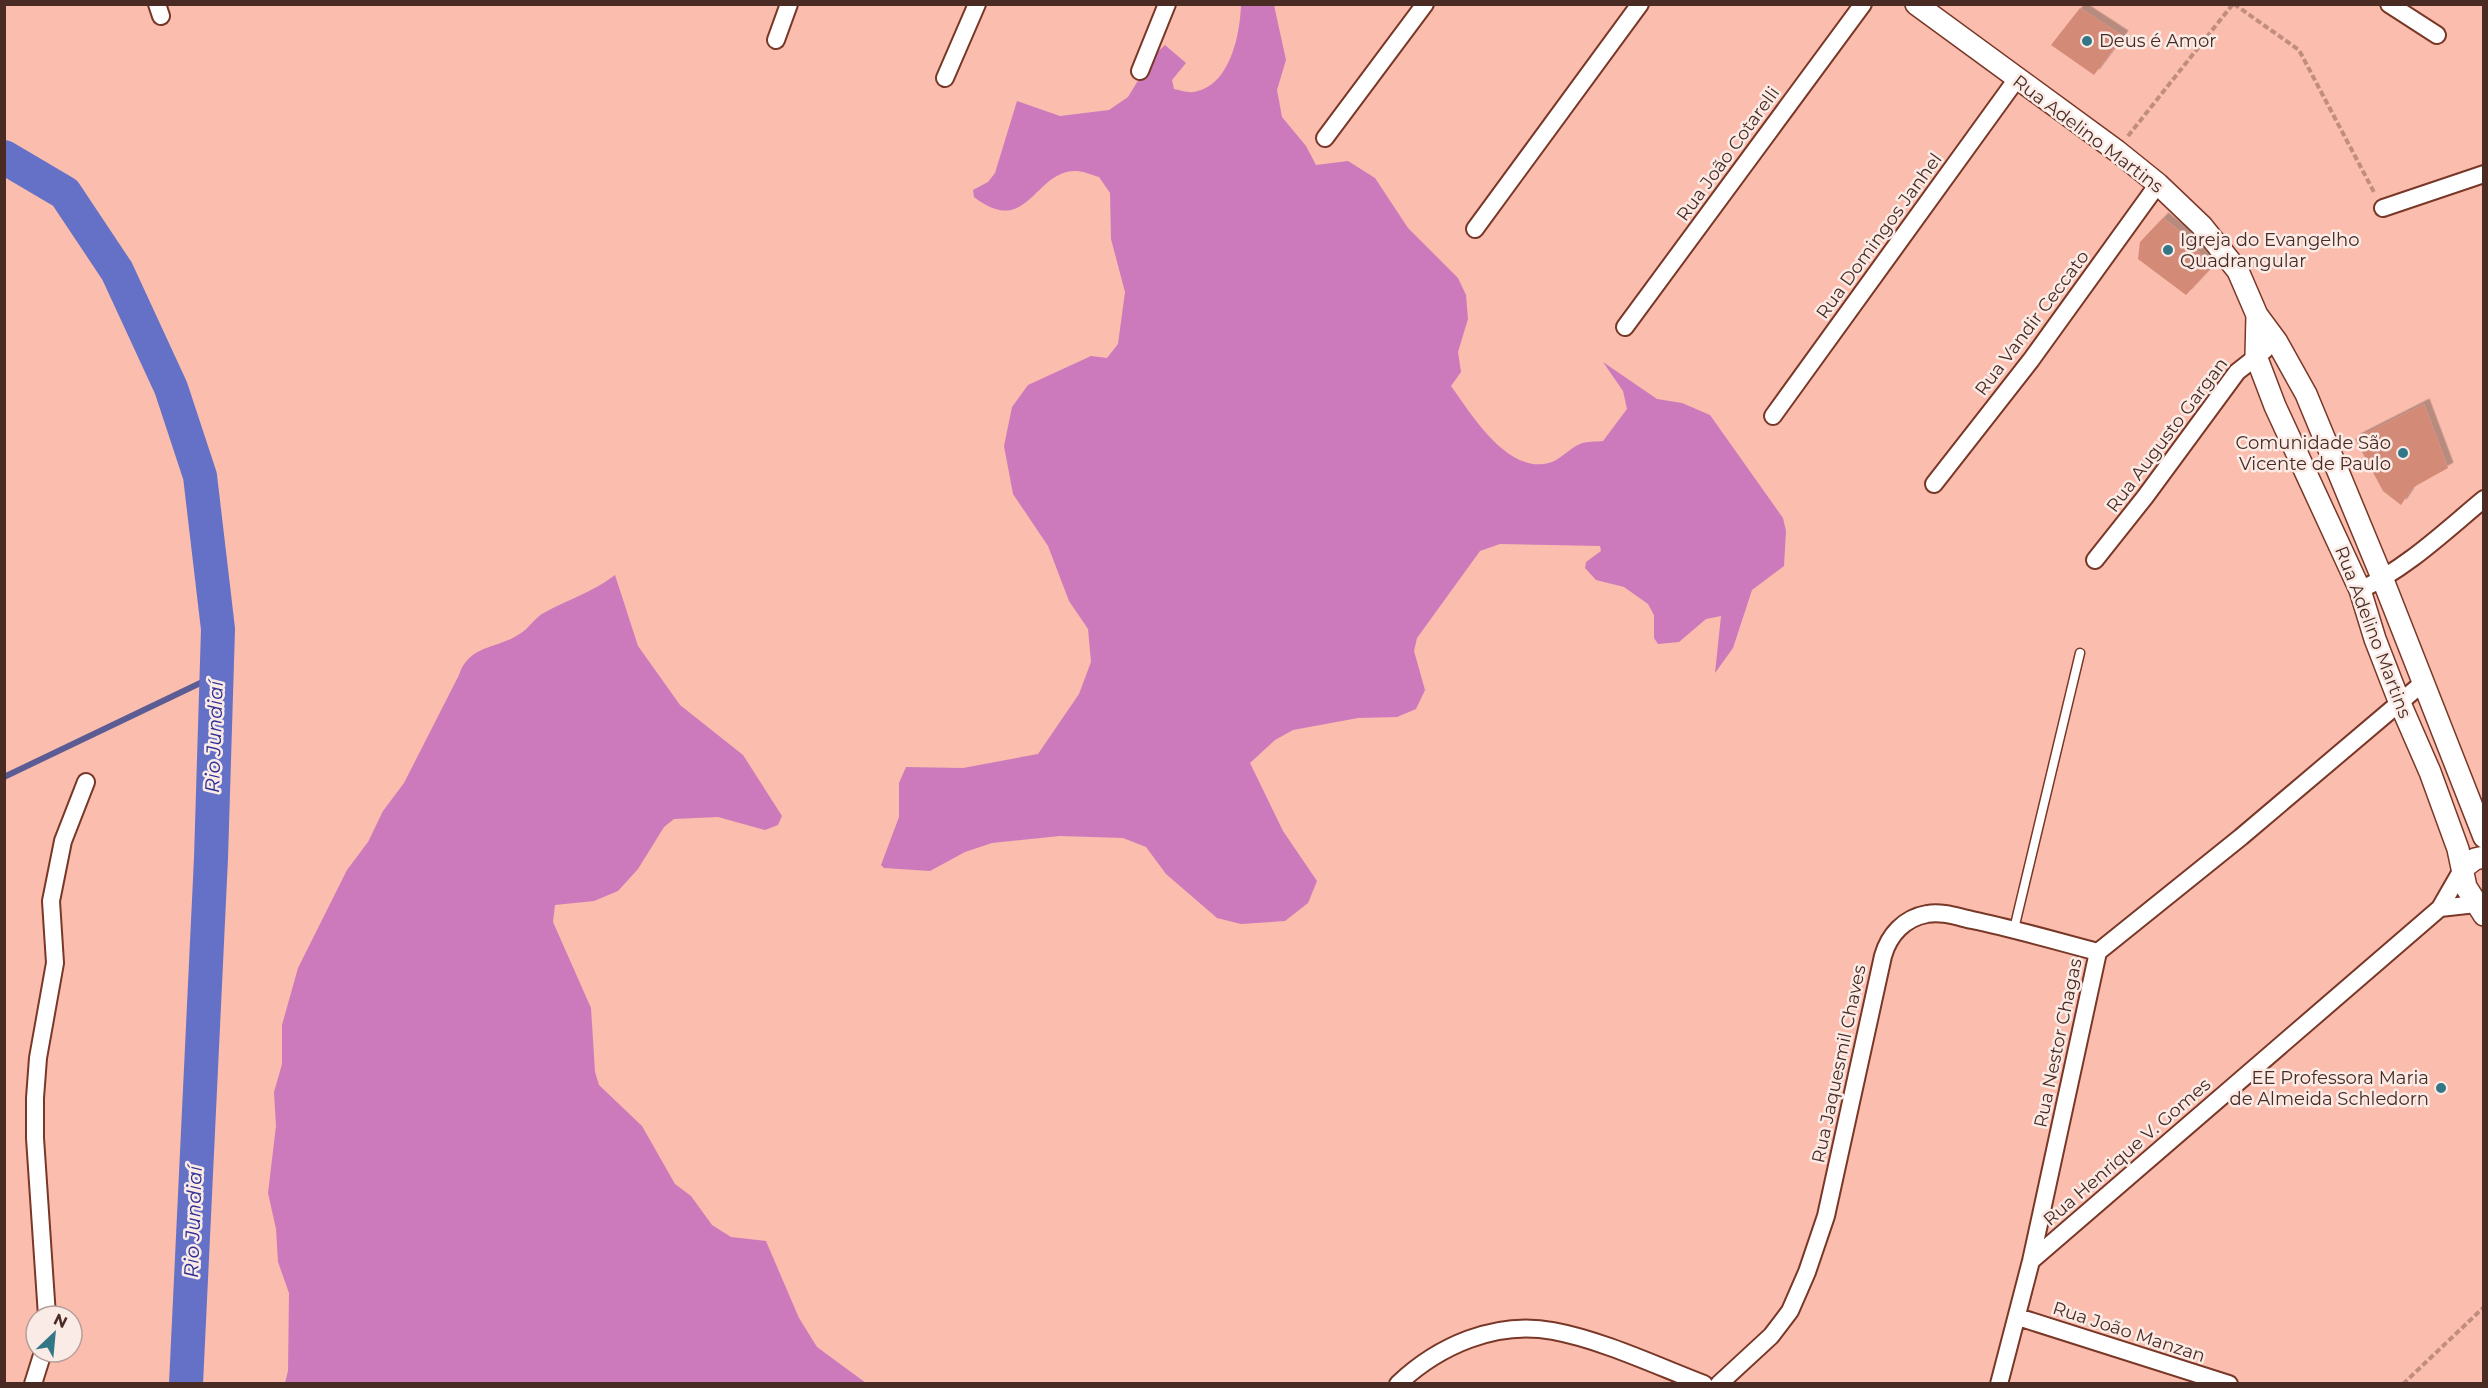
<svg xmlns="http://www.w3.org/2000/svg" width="2488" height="1388" font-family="Montserrat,sans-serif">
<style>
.forest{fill:#cc7abb}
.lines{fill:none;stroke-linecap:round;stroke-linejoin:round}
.stream{stroke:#5c5c95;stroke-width:6}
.river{stroke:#6471c6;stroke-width:34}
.building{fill:#d38a77;filter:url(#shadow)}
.service-casing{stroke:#783727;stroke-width:11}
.minor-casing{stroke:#783727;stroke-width:20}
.tertiary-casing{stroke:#783727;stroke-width:24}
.path{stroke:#c08d7f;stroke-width:4;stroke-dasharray:6 3;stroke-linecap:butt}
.service{stroke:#fff;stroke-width:8}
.minor{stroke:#fff;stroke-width:16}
.tertiary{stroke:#fff;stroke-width:21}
.poi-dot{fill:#337786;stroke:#fbebe6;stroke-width:2}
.labels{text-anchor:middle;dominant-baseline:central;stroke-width:5;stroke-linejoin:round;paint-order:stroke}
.poi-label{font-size:18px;fill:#492b23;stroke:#fbebe6;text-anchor:start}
.street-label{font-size:18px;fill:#492b23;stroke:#fbebe6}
.water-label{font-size:20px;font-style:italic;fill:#2e2f94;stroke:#fbebe6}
</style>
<defs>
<filter id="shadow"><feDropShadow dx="5.5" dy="-5.5" stdDeviation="0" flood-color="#0004"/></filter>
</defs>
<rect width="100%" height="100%" fill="#fbbdad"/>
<!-- forest -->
<path class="forest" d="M 1241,5 L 1274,5 L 1286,60 L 1277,90 L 1282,117 L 1306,146 L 1316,165 L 1348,161 L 1375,178 L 1408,228 L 1458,278 L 1466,295 L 1468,319 L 1458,352 L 1461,372 L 1451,386 C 1472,415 1509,477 1552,462 C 1562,458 1570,448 1580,444 C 1586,441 1596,442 1603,441 L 1627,409 L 1623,391 L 1603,362 L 1657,399 L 1682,403 L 1710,415 L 1783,518 L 1786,531 L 1784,566 L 1752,590 L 1733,648 L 1715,673 L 1721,616 L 1706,619 L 1679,642 L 1658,644 L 1654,638 L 1654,615 L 1648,604 L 1624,587 L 1596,580 L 1585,568 L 1586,562 L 1601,551 L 1600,546 L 1500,544 L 1480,551 L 1417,638 L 1414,651 L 1425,690 L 1416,709 L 1397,717 L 1358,718 L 1293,730 L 1275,740 L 1250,763 L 1283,831 L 1317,881 L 1308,903 L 1285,921 L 1241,924 L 1217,918 L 1166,874 L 1146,847 L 1123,838 L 1060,836 L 992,843 L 965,852 L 930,871 L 884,868 L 881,865 L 899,817 L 899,783 L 906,767 L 963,768 L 1038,754 L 1079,694 L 1091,662 L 1088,629 L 1069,601 L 1048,546 L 1013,494 L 1004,446 L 1012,407 L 1028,385 L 1091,356 L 1107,358 L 1118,344 L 1125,292 L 1111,239 L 1110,193 L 1099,177 C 1092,175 1083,171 1076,171 C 1034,170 1028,239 974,197 L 973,190 L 988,182 L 995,173 L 1017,101 L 1060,116 L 1109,110 L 1128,97 L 1153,56 L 1165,45 L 1186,63 L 1172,80 L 1174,89 C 1180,90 1187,93 1193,92 C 1230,87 1240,35 1241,5 Z
M 615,575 L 638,646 L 680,705 L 743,755 L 782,816 L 778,825 L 765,830 L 718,817 L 674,819 L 664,827 L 638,869 L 618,891 L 594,901 L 555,905 L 553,922 L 591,1008 L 595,1072 L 599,1085 L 642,1126 L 675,1184 L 691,1196 L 712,1225 L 731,1237 L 766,1241 L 799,1318 L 817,1347 L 866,1383 L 285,1383 L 288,1371 L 289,1293 L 278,1262 L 276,1229 L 268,1193 L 276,1126 L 274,1092 L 282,1064 L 282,1025 L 298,968 L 347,870 L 368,842 L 383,811 L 404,783 L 459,675 C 469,644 499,649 521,633 C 529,628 534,619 542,614 C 566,600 592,593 615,575 Z"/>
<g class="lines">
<!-- stream -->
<path class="stream" d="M 4,777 L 217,675"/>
<!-- river -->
<path class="river" d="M 4,157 L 65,193 L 117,271 L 171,388 L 200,476 L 218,629 L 211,858 L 186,1384"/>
</g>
<!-- building -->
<path class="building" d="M 2080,8 L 2123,36 L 2094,75 L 2051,45 Z
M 2163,218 L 2181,232 L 2212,267 L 2186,295 L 2138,259 L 2140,242 Z
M 2424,404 L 2448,468 L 2412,488 L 2401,505 L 2383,491 L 2355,439 Z"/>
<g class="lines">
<defs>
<path id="service" d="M 2014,929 L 2080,653"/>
<path id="minor" d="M 157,4 L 161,16
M 2389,4 L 2437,35
M 776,40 L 789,4
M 1140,71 L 1167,4
M 945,78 L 977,4
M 1325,138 L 1425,4
M 2383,208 L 2484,174
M 1475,229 L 1640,4
M 1625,327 L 1863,4
M 1773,416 L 2016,80
M 1934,484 L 2031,360 L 2158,184
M 2095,560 L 2145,497 L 2237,372 L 2265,350
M 2360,590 C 2407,568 2444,532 2484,499
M 2440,908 L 2476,904
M 2031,1261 L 2440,908 L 2463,868
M 47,1316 L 35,1138 L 35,1098 L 38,1058 L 55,963 L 51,901 L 63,841 L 86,782
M 2018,1317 L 2229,1384
M 33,1384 L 43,1352
M 1398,1384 C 1438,1346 1496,1320 1553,1331 C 1602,1340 1657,1366 1704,1384
M 1719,1384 L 1771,1336 L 1784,1319 L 1790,1311 L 1807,1272 L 1826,1216 L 1883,956 C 1889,935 1904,918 1927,914 C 1942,911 1958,917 1972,920 C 2015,929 2056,941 2098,952
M 1999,1384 L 2031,1261 L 2098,952 L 2241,837 L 2424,682"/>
<path id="tertiary" d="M 1916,4 L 2117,151 L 2158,184 L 2202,226 L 2238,271 L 2257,315 L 2277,342 L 2306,394 L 2383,580 L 2484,837
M 2257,315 L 2256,356 L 2275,406 L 2360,590 L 2375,639 L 2399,701 L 2430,772 L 2458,849 L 2466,887 L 2484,915
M 2463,868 L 2475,859 L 2484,857"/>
</defs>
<!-- service casing -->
<use href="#service" class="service-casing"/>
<!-- minor casing -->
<use href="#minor" class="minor-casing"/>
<!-- tertiary casing -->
<use href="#tertiary" class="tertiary-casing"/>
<!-- path -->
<path class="path" d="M 2234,4 L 2299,50 L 2375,194
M 2128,136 L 2233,4
M 2403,1384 L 2484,1307"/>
<!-- service -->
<use href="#service" class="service"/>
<!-- minor -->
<use href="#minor" class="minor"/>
<!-- tertiary -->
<use href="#tertiary" class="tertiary"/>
</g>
<!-- markers -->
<g class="poi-dot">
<circle cx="2087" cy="41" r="6"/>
<circle cx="2168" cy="250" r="6"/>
<circle cx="2403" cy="453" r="6"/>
<circle cx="2441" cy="1088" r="6"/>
</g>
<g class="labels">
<!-- poi labels -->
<g class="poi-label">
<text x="2099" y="41">Deus é Amor</text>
<text x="2180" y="240">Igreja do Evangelho<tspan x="2180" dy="21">Quadrangular</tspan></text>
<text x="2391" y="443" text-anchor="end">Comunidade São<tspan x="2391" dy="21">Vicente de Paulo</tspan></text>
<text x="2429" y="1078" text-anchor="end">EE Professora Maria<tspan x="2429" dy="21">de Almeida Schledorn</tspan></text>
</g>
<!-- street labels -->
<g class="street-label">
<text transform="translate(2088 134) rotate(37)">Rua Adelino Martins</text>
<text transform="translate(1728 154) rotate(-54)">Rua João Cotarelli</text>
<text transform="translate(1879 236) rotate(-54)">Rua Domingos Janhel</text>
<text transform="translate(2032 323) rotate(-53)">Rua Vandir Ceccato</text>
<text transform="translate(2167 435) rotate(-53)">Rua Augusto Gargan</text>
<text transform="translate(2373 632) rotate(69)">Rua Adelino Martins</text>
<text transform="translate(2058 1043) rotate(-78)">Rua Nestor Chagas</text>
<text transform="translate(1839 1064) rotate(-78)">Rua Jaquesmil Chaves</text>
<text transform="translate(2127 1152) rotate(-41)">Rua Henrique V. Gomes</text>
<text transform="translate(2129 1332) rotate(18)">Rua João Manzan</text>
</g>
<!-- water labels -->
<g class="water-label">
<text transform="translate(214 737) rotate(-88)">Rio Jundiaí</text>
<text transform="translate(193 1222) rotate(-88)">Rio Jundiaí</text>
</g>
</g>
<!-- border -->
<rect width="2488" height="1388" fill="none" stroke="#492b23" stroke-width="12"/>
<!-- north arrow -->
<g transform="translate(54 1334) rotate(26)"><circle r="28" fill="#fbebe6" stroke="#b49e98" stroke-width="1.5"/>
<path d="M0-4.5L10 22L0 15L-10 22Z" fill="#337786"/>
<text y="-9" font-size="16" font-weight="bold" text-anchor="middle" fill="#492b23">N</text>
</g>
</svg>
